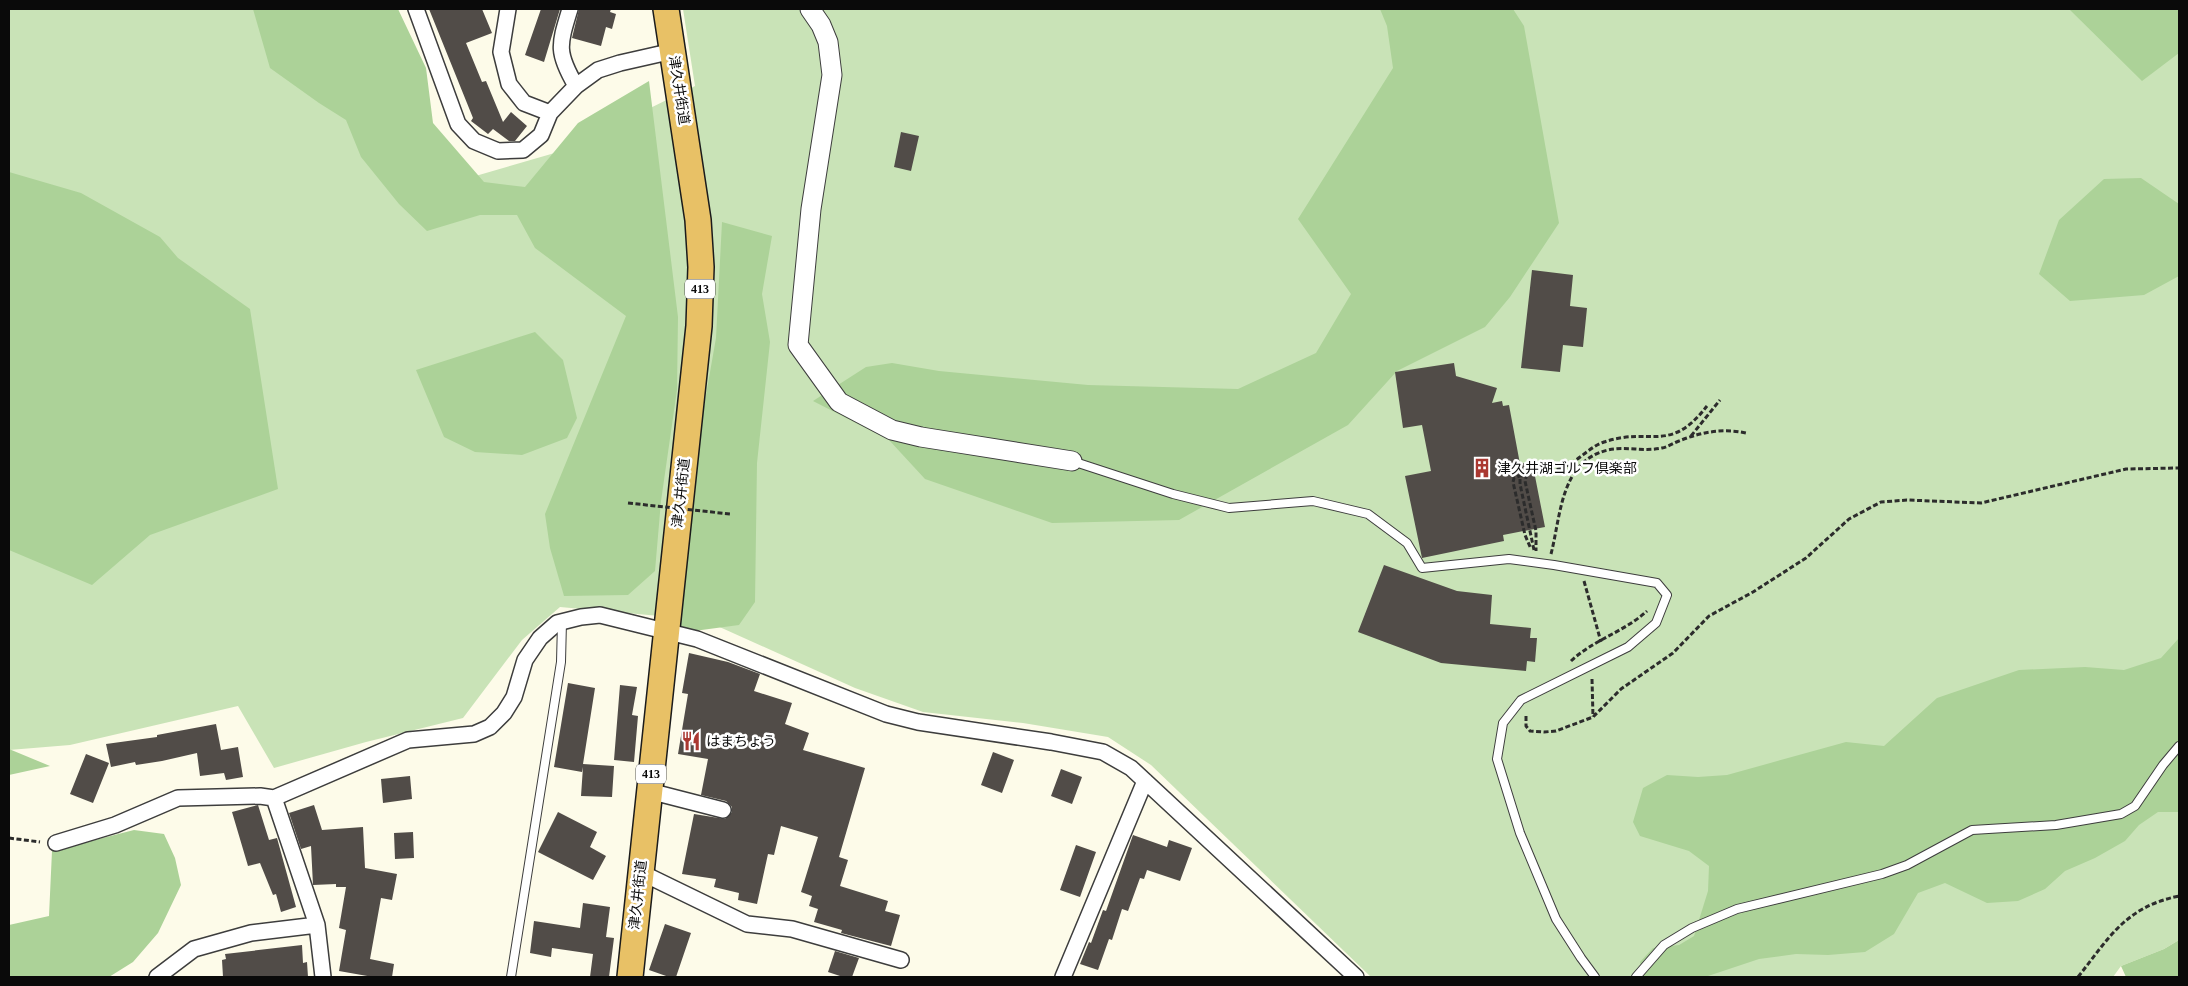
<svg xmlns="http://www.w3.org/2000/svg" width="2188" height="986" font-family="'Times New Roman','Noto Sans JP',serif">
<style>
.green{fill:#c9e3b7}
.forest{fill:#acd298}
.building{fill:#514c48}
.lines{fill:none;stroke-linecap:round;stroke-linejoin:round}
.service-casing{stroke:#3d3d3d;stroke-width:10}
.minor-casing{stroke:#3d3d3d;stroke-width:18}
.tertiary-casing{stroke:#3d3d3d;stroke-width:21}
.trunk-casing{stroke:#1b1b1b;stroke-width:28}
.path{stroke:#2c2c2c;stroke-width:3;stroke-dasharray:5 2.5;stroke-linecap:butt}
.service{stroke:#fff;stroke-width:8}
.minor{stroke:#fff;stroke-width:15}
.tertiary{stroke:#fff;stroke-width:19}
.trunk{stroke:#e8c166;stroke-width:25}
.path-bridge{stroke:#2c2c2c;stroke-width:3;stroke-dasharray:5 2.5;stroke-linecap:butt}
.labels{text-anchor:middle;dominant-baseline:central;stroke-width:5;stroke-linejoin:round;paint-order:stroke}
.shield{fill:#fff;stroke:#545454;stroke-width:1}
.shield-label{font-size:12px;font-weight:bold;fill:#0a0a0a}
.street-label{font-size:14px;fill:#0a0a0a;stroke:#fff}
.poi-label{font-size:14px;fill:#0a0a0a;stroke:#fff;text-anchor:start}
</style>
<rect width="100%" height="100%" fill="#fdfbe9"/>
<!-- green -->
<path class="green" d="M 9,9 L 279,9 L 448,184 L 565,150 L 695,86 L 683,9 L 2179,9 L 2179,940 L 2164,949 L 2121,966 L 2113,977 L 1371,977 L 1151,765 L 1108,737 L 1023,723 L 923,712 L 855,688 L 704,620 L 560,607 L 522,640 L 463,718 L 366,742 L 274,768 L 238,706 L 70,745 L 9,750 Z"/>
<!-- forest -->
<path class="forest" d="M 253,9 L 398,9 L 426,68 L 433,123 L 484,182 L 525,187 L 578,123 L 649,81 L 678,317 L 677,390 L 661,501 L 655,571 L 628,595 L 564,596 L 550,548 L 545,514 L 626,316 L 535,248 L 517,215 L 480,215 L 427,231 L 399,204 L 361,157 L 346,120 L 319,103 L 270,68 Z
M 1380,9 L 1513,9 L 1524,26 L 1559,223 L 1510,297 L 1485,327 L 1397,371 L 1348,425 L 1179,520 L 1052,523 L 925,479 L 889,440 L 813,401 L 866,367 L 892,363 L 939,371 L 1088,385 L 1238,389 L 1316,353 L 1351,294 L 1298,219 L 1393,68 L 1387,26 Z
M 2069,9 L 2179,9 L 2179,53 L 2142,81 Z
M 9,172 L 81,193 L 160,237 L 178,258 L 250,309 L 278,489 L 150,535 L 92,585 L 9,550 Z
M 2141,178 L 2179,204 L 2179,276 L 2144,295 L 2070,301 L 2039,274 L 2059,220 L 2104,179 Z
M 722,222 L 772,236 L 762,294 L 770,342 L 757,463 L 755,602 L 739,625 L 679,633 L 696,452 L 716,338 Z
M 535,332 L 563,360 L 577,418 L 567,438 L 522,455 L 475,452 L 444,437 L 416,370 Z
M 2179,638 L 2179,812 L 2158,812 L 2139,825 L 2125,841 L 2095,858 L 2065,871 L 2045,889 L 2018,901 L 1987,903 L 1945,883 L 1918,893 L 1894,934 L 1865,952 L 1828,955 L 1796,954 L 1759,959 L 1705,977 L 1644,977 L 1640,962 L 1653,948 L 1679,945 L 1694,936 L 1708,891 L 1709,866 L 1689,851 L 1640,836 L 1633,822 L 1643,788 L 1667,775 L 1698,777 L 1727,775 L 1846,742 L 1884,746 L 1937,698 L 2019,670 L 2085,667 L 2124,670 L 2161,658 Z
M 9,749 L 50,766 L 9,775 Z
M 134,830 L 164,834 L 175,858 L 181,885 L 158,933 L 133,962 L 109,977 L 9,977 L 9,925 L 49,916 L 52,851 Z
M 2179,940 L 2179,977 L 2126,977 L 2121,966 L 2164,949 Z"/>
<!-- building -->
<path class="building" d="M 429,9 L 482,9 L 492,33 L 466,43 L 482,82 L 486,81 L 503,122 L 511,112 L 527,126 L 515,141 L 509,141 L 493,129 L 488,134 L 471,121 L 473,118 Z
M 541,9 L 560,9 L 544,62 L 525,55 Z
M 579,9 L 611,9 L 610,12 L 616,14 L 612,29 L 606,27 L 601,46 L 572,38 Z
M 901,132 L 919,136 L 911,171 L 894,167 Z
M 1532,270 L 1573,275 L 1570,306 L 1587,308 L 1583,347 L 1563,345 L 1560,372 L 1521,368 Z
M 1454,363 L 1456,376 L 1497,388 L 1492,403 L 1502,401 L 1503,406 L 1509,405 L 1520,464 L 1532,461 L 1545,527 L 1503,535 L 1504,541 L 1422,558 L 1405,476 L 1431,471 L 1422,425 L 1403,428 L 1395,372 Z
M 1384,565 L 1457,591 L 1492,595 L 1490,624 L 1531,628 L 1530,638 L 1537,638 L 1535,662 L 1527,661 L 1526,671 L 1441,663 L 1358,632 Z
M 689,653 L 728,662 L 760,674 L 754,691 L 792,703 L 785,724 L 809,733 L 803,750 L 865,768 L 839,857 L 848,860 L 840,886 L 888,901 L 885,911 L 900,915 L 891,946 L 841,933 L 842,930 L 814,922 L 818,909 L 809,906 L 812,896 L 801,892 L 818,837 L 781,826 L 774,855 L 768,854 L 757,904 L 738,900 L 739,893 L 714,887 L 716,879 L 682,874 L 694,814 L 725,819 L 732,812 L 732,807 L 726,801 L 701,795 L 708,759 L 678,754 L 688,694 L 682,693 Z
M 568,683 L 595,688 L 583,764 L 614,766 L 612,797 L 581,796 L 583,767 L 582,772 L 554,767 Z
M 620,685 L 637,687 L 632,715 L 638,716 L 634,762 L 614,760 Z
M 216,724 L 221,750 L 238,747 L 243,777 L 226,780 L 224,773 L 200,776 L 197,753 L 162,761 L 136,765 L 135,762 L 111,767 L 106,744 L 157,737 L 157,735 Z
M 993,752 L 1014,760 L 1002,793 L 981,785 Z
M 86,754 L 109,763 L 93,803 L 70,794 Z
M 1061,769 L 1082,777 L 1072,804 L 1051,796 Z
M 410,776 L 412,799 L 383,803 L 381,779 Z
M 258,805 L 269,840 L 277,838 L 296,907 L 281,912 L 276,894 L 273,895 L 260,863 L 248,866 L 232,812 Z
M 314,805 L 322,830 L 363,827 L 365,868 L 397,874 L 392,900 L 381,898 L 370,959 L 394,964 L 392,977 L 373,977 L 339,971 L 346,930 L 339,928 L 346,887 L 336,887 L 336,884 L 313,885 L 311,846 L 301,849 L 289,813 Z
M 558,812 L 597,832 L 590,847 L 606,856 L 593,880 L 538,852 Z
M 413,832 L 414,858 L 395,859 L 394,833 Z
M 1133,835 L 1167,847 L 1169,840 L 1192,848 L 1180,881 L 1147,870 L 1144,879 L 1140,878 L 1128,911 L 1122,909 L 1112,940 L 1109,939 L 1098,970 L 1080,964 L 1089,942 L 1091,943 L 1103,910 L 1106,911 Z
M 1076,845 L 1096,852 L 1080,897 L 1060,890 Z
M 583,903 L 610,907 L 606,937 L 614,938 L 609,977 L 590,977 L 593,954 L 552,948 L 551,957 L 530,953 L 534,921 L 580,928 Z
M 665,924 L 691,933 L 676,977 L 669,977 L 649,970 Z
M 302,945 L 303,963 L 307,962 L 308,977 L 223,977 L 222,960 L 226,959 L 225,954 Z
M 835,951 L 859,958 L 852,977 L 843,977 L 828,972 Z"/>
<g class="lines">
<defs>
<path id="service" d="M 1072,461 L 1173,494 L 1229,508 L 1313,501 L 1368,514 L 1407,543 L 1422,568 L 1509,559 L 1554,565 L 1657,583 L 1667,595 L 1656,623 L 1628,647 L 1521,700 L 1503,723 L 1497,759 L 1520,833 L 1556,919 L 1581,958 L 1595,977
M 511,977 L 561,662 L 562,622
M 1636,977 L 1664,945 L 1692,928 L 1737,909 L 1882,874 L 1907,865 L 1972,830 L 2056,825 L 2121,814 L 2135,806 L 2163,765 L 2179,746"/>
<path id="minor" d="M 416,9 L 458,124 L 474,141 L 498,151 L 523,150 L 541,135 L 550,113 L 576,86 L 598,70 L 620,63 L 673,51
M 508,9 L 501,52 L 509,84 L 524,103 L 550,113
M 570,9 C 559,45 556,52 576,86
M 649,791 L 723,810
M 274,798 L 408,740 L 474,734 L 490,727 L 504,713 L 514,697 L 525,660 L 540,638 L 557,623 L 581,617 L 600,615 L 697,639 L 886,714 L 918,722 L 1051,742 L 1103,752 L 1131,768 L 1356,977
M 56,843 L 115,825 L 178,798 L 260,796 L 274,798 L 317,925 L 323,977
M 640,872 L 747,924 L 792,929 L 901,960
M 157,977 L 194,949 L 251,933 L 317,925
M 1063,977 L 1145,781"/>
<path id="tertiary" d="M 810,9 L 821,25 L 828,42 L 832,75 L 811,209 L 798,345 L 839,402 L 892,430 L 921,437 L 1072,461"/>
<path id="trunk" d="M 630,977 L 699,326 L 701,267 L 698,220 L 666,9"/>
</defs>
<!-- service casing -->
<use href="#service" class="service-casing"/>
<!-- minor casing -->
<use href="#minor" class="minor-casing"/>
<!-- tertiary casing -->
<use href="#tertiary" class="tertiary-casing"/>
<!-- trunk casing -->
<use href="#trunk" class="trunk-casing"/>
<!-- path -->
<path class="path" d="M 1691,436 L 1720,400
M 1527,474 L 1525,481 L 1536,531 L 1536,551
M 1522,475 L 1514,478 L 1513,482 L 1525,535 L 1531,549
M 1534,550 L 1520,484 L 1520,478 L 1523,474 C 1538,471 1554,473 1568,465 C 1581,458 1590,447 1604,442 C 1651,426 1669,455 1707,406
M 1551,554 C 1561,516 1560,461 1608,450 C 1626,446 1644,452 1662,448 C 1668,447 1673,443 1679,441 C 1701,432 1723,428 1746,433
M 1584,581 L 1601,642
M 1571,661 C 1593,640 1624,632 1647,611
M 1592,679 L 1593,717
M 1526,716 L 1526,726 L 1530,731 L 1544,732 L 1556,731 L 1593,717 L 1621,689 L 1673,653 L 1709,616 L 1753,592 L 1806,558 L 1849,519 L 1881,502 L 1907,500 L 1981,503 L 2126,469 L 2179,468
M 9,838 L 40,842
M 2078,977 C 2109,938 2125,907 2179,896"/>
<!-- service -->
<use href="#service" class="service"/>
<!-- minor -->
<use href="#minor" class="minor"/>
<!-- tertiary -->
<use href="#tertiary" class="tertiary"/>
<!-- trunk -->
<use href="#trunk" class="trunk"/>
<!-- path-bridge -->
<path class="path-bridge" d="M 628,503 L 730,514"/>
</g>
<!-- icons -->
<defs>
<symbol id="building-bare" viewBox="-9 -9 18 18"><path d="M-4-6H4V6H1V3H-1V6H-4ZM-2.5-4.3h1.7v1.8h-1.7ZM.8-4.3h1.7v1.8H.8ZM-2.5-1h1.7V.8h-1.7ZM.8-1h1.7V.8H.8Z" fill="#aa3831" stroke="#fff" stroke-width="2.5" paint-order="stroke"/></symbol>
<symbol id="restaurant-bare" viewBox="-9 -9 18 18"><path d="M-5-6h1v4h1v-4h1v4h1v-4h1v5L-1.5 .5V6h-2V.5L-5-1ZM5-6V6H3V1.5H1.5Q1.5-4 5-6Z" fill="#aa3831" stroke="#fff" stroke-width="2.5" paint-order="stroke"/></symbol>
</defs>
<g fill-rule="evenodd">
<use href="#building-bare" x="1468" y="454" width="28" height="28"/>
<use href="#restaurant-bare" x="677" y="727" width="28" height="28"/>
</g>
<g class="labels">
<!-- shield labels -->
<g class="shield">
<rect x="685" y="279.5" width="30" height="19" rx="4"/>
<rect x="636" y="764.5" width="30" height="19" rx="4"/>
</g>
<g class="shield-label">
<text x="700" y="289">413</text>
<text x="651" y="774">413</text>
</g>
<!-- street labels -->
<g class="street-label">
<text transform="translate(679 90) rotate(81)">津久井街道</text>
<text transform="translate(681 493) rotate(-84)">津久井街道</text>
<text transform="translate(638 895) rotate(-84)">津久井街道</text>
</g>
<!-- poi labels -->
<g class="poi-label">
<text x="1497" y="468">津久井湖ゴルフ倶楽部</text>
<text x="706" y="741">はまちょう</text>
</g>
</g>
<!-- border -->
<rect width="2188" height="986" fill="none" stroke="#0a0a0a" stroke-width="20"/>
</svg>
